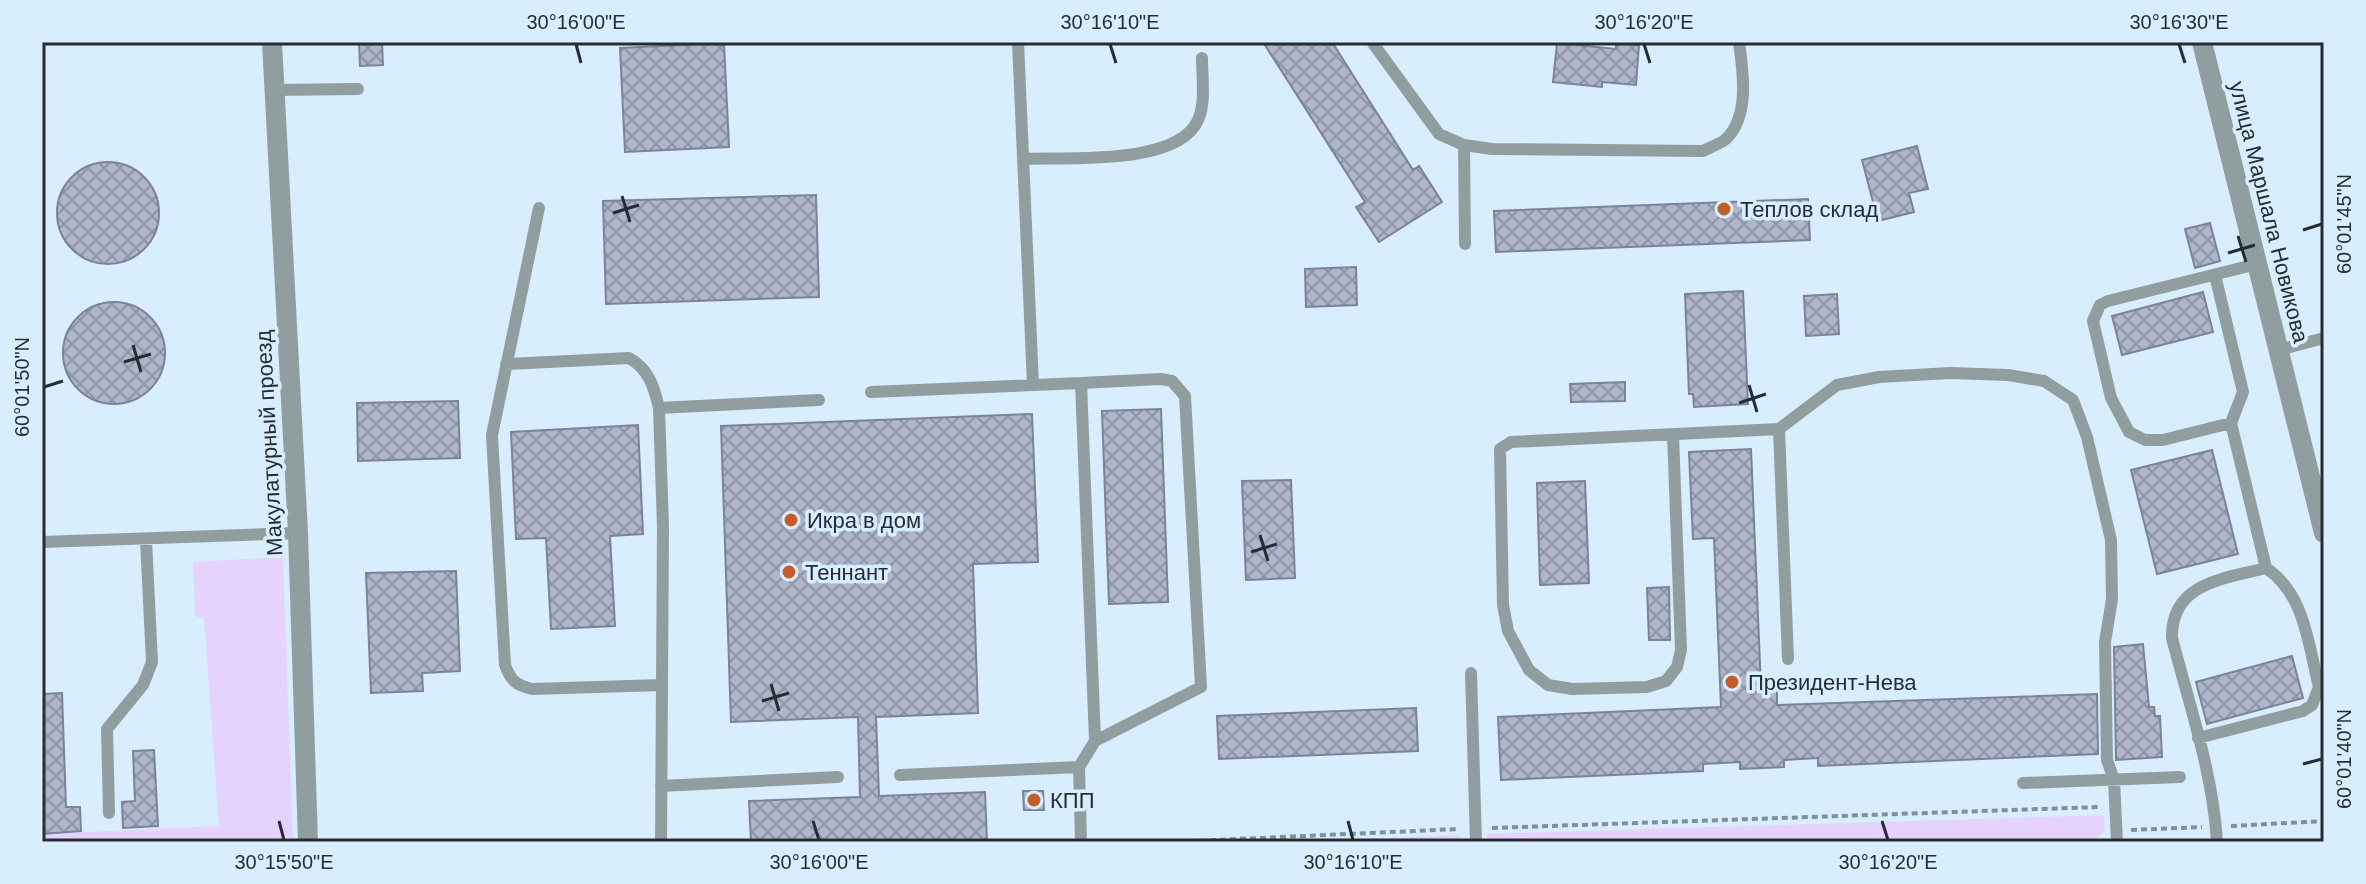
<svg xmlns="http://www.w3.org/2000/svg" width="2366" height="884" font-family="Helvetica,sans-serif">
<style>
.grass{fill:#e6d3fd}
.building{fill:url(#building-cross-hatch);stroke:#7c8297;stroke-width:2}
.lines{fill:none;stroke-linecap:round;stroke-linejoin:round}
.path{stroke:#80909b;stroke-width:4;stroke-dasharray:6 4;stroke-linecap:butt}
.service{stroke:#919ea0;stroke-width:12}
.minor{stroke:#919ea0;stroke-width:20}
.ticks{fill:none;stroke:#252d33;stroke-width:3}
.poi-dot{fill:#c35e2a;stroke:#d8eefe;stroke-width:3}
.labels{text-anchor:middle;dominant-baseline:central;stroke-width:7;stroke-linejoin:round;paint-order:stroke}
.poi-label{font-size:22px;fill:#252d33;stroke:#d8eefe;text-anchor:start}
.street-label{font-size:22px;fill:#252d33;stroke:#d8eefe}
.neatline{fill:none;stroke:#252d33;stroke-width:3}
.ticks-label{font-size:20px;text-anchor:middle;fill:#252d33}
</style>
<defs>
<pattern id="building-cross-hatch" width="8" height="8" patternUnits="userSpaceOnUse" patternTransform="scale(2)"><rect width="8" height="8" fill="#afb6cc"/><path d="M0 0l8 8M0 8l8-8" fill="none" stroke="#8e94a6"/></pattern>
</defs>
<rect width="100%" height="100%" fill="#d8eefe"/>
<!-- grass -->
<path class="grass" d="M 283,557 L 293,842 L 42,842 L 42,834 L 219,826 L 204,617 L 195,617 L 193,562 Z
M 2104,815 L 2105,830 L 2097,839 L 2018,842 L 1488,842 L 1487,834 Z
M 1460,835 L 1459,842 L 1287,842 Z"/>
<!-- building -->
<path class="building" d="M 359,42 L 382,42 L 383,65 L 360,66 Z
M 1263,42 L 1332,42 L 1413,170 L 1419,166 L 1442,202 L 1379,242 L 1356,207 L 1365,202 Z
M 724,43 L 729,147 L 625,152 L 620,48 Z
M 1557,43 L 1616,49 L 1616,43 L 1639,45 L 1636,85 L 1602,82 L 1602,87 L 1553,82 Z
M 1917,146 L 1928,189 L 1909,193 L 1914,212 L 1878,221 L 1862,160 Z
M57 213a51 51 0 1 1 102 0a51 51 0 1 1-102 0Z
M 816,195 L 819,297 L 606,304 L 603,201 Z
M 1808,199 L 1810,240 L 1496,252 L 1494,211 Z
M 2210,223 L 2220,261 L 2195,268 L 2185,229 Z
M 1356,267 L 1357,305 L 1306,307 L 1305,269 Z
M 1743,291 L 1748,404 L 1694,407 L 1693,394 L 1689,394 L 1685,294 Z
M 2203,292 L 2213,332 L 2122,355 L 2112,316 Z
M 1837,294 L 1839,334 L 1806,336 L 1804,296 Z
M63 353a51 51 0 1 1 102 0a51 51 0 1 1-102 0Z
M 1625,382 L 1625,401 L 1571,402 L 1570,384 Z
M 458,401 L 460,458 L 358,461 L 357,403 Z
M 1161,409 L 1168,602 L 1109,604 L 1102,411 Z
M 1032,414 L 1038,562 L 973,564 L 978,713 L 876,717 L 879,796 L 985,792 L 987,842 L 751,842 L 749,801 L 860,797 L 858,717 L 731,722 L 721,426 Z
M 638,425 L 643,534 L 610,536 L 615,626 L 551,629 L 546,538 L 516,539 L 511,432 Z
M 1751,449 L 1761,688 L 1777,688 L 1777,705 L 2097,694 L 2098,754 L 1818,766 L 1818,758 L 1784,760 L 1784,767 L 1740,769 L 1740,762 L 1703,764 L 1703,771 L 1501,780 L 1498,717 L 1721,707 L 1714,538 L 1693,539 L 1689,452 Z
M 2212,450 L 2238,554 L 2157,574 L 2131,470 Z
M 1291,480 L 1295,578 L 1246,580 L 1242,481 Z
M 1585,481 L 1589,583 L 1540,585 L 1537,483 Z
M 456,571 L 460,671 L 422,673 L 423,691 L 371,693 L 366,573 Z
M 1669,587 L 1670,640 L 1649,640 L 1647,588 Z
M 2143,644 L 2149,707 L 2154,707 L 2155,716 L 2160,716 L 2162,757 L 2116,760 L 2114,647 Z
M 2292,656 L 2303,698 L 2207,724 L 2196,682 Z
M 62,693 L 66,807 L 80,807 L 81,831 L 42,834 L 42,694 Z
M 1416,708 L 1418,751 L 1219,759 L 1217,716 Z
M 154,750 L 158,826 L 123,828 L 122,802 L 135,801 L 133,751 Z
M 1023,791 L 1043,791 L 1044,810 L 1024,810 Z"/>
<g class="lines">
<!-- path -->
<path class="path" d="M 2231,826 L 2324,821
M 1492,828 L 2099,807
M 2131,830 L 2202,827
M 1170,842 L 1459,829"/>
<!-- service -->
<path class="service" d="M 1018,42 L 1033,385
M 1372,42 L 1439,134 L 1464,145 L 1492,149 L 1703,151 C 1710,147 1720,144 1726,139 C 1750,116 1743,71 1739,42
M 274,90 L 358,89
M 1464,145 L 1465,244
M 1023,159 C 1066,157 1178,166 1198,120 C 1206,103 1202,77 1202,58
M 539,208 L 492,435 L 505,665 C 511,681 516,685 532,689 L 662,685
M 2215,275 L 2243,392 L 2231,423 L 2266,568
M 2279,350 L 2324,338
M 506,364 L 629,358 C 649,369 654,387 659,408
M 1081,383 L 1161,379 L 1172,381 L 1185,396 L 1201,687 L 1095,741
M 871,392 L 1081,383 L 1095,741 L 1079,767
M 2231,423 L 2163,440 L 2145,440 L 2129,432 L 2111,398 L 2093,321 L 2100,305 L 2108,301 L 2257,264
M 1673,434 L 1681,650 L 1677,667 L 1666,681 L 1647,687 L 1572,689 L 1548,685 L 1529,670 L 1508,631 L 1503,605 L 1500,449 L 1511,442 L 1779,429
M 42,542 L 298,533
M 1788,659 L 1779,429 L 1837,385 L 1879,377 L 1950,373 L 2008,375 L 2044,381 L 2073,400 L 2087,437 L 2111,540 L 2112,599 L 2105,642 L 2107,760 L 2114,780 L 2117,842
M 1471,673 L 1476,842
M 2198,738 L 2303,711 L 2312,705 L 2319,687 C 2308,644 2305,594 2266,568 C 2223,579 2171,583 2172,638 C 2189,704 2213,773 2217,842
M 900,775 L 1079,767 L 1081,842
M 2023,783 L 2180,777
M 661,786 L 838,777
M 109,813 L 107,729 L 143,685 L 152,662 L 146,540
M 661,842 L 663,527 L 659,408 L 819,400"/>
<!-- minor -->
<path class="minor" d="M 272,42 L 298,533 L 308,842
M 2202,42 L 2324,533"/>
</g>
<!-- ticks -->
<path class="ticks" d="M 576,44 L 581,63M 1110,44 L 1116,63M 1644,44 L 1650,63M 2179,44 L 2185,63M 622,196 L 630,222M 613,213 L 639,205M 2303,230 L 2322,224M 2238,236 L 2246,262M 2228,253 L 2255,245M 133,345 L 141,372M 124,362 L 151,354M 1749,385 L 1757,412M 44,387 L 63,381M 1739,403 L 1766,394M 1260,535 L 1268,561M 1251,552 L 1277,544M 771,684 L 779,711M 762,701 L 789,693M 2303,764 L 2322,759M 279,821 L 284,840M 813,821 L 819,840M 1348,821 L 1353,840M 1882,821 L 1888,840"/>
<!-- markers -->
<g class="poi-dot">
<circle cx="1724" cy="209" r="8"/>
<circle cx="791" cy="520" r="8"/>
<circle cx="789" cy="572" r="8"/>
<circle cx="1732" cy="682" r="8"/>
<circle cx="1034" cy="800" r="8"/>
</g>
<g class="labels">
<!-- poi labels -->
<g class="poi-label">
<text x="1740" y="209">Теплов склад</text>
<text x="807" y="520">Икра в дом</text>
<text x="805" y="572">Теннант</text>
<text x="1748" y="682">Президент-Нева</text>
<text x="1050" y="800">КПП</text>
</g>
<!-- street labels -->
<g class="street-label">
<text transform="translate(2269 212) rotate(76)">улица Маршала Новикова</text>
<text transform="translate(269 443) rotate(-93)">Макулатурный проезд</text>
</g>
</g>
<!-- border -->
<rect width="2366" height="884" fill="none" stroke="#d8eefe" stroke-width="88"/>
<rect x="44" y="44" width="2278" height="796" class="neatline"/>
<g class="ticks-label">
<text x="576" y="29">30°16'00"E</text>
<text x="1110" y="29">30°16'10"E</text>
<text x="1644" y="29">30°16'20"E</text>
<text x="2179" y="29">30°16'30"E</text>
<text transform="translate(2344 224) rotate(-90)" y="7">60°01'45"N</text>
<text transform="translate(22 387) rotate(-90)" y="7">60°01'50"N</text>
<text transform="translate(2344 759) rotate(-90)" y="7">60°01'40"N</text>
<text x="284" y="869">30°15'50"E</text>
<text x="819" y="869">30°16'00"E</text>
<text x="1353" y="869">30°16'10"E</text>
<text x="1888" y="869">30°16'20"E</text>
</g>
</svg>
